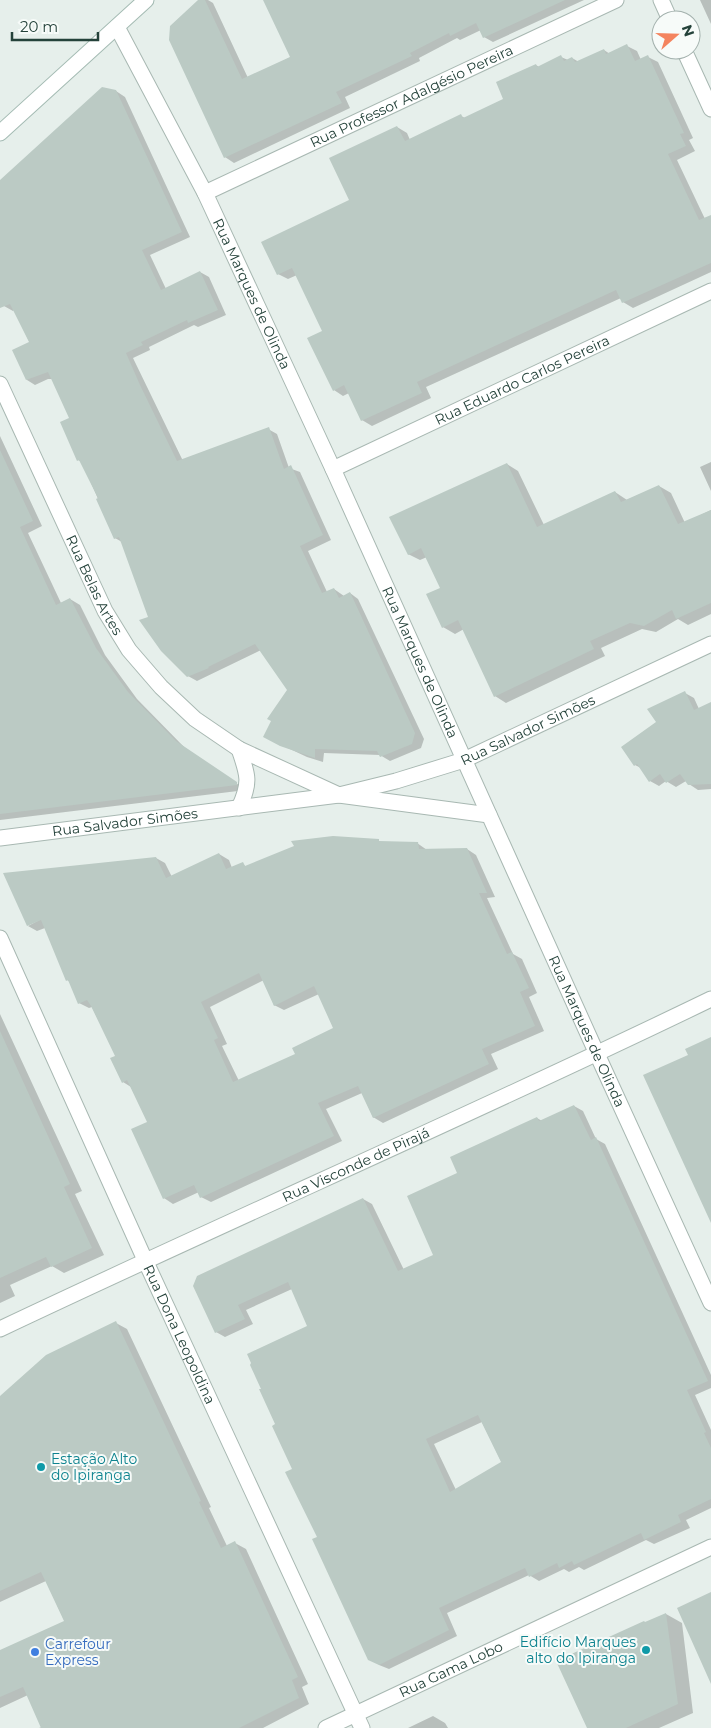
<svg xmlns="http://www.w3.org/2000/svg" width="711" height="1728" font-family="Montserrat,sans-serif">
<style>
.shadow{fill:#0003;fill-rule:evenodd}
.building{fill:#bbcac4;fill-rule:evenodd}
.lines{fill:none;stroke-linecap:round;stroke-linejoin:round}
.minor-casing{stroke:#a8b8b2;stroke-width:17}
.tertiary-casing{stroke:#a8b8b2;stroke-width:17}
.secondary-casing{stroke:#a4bbb3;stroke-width:17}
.minor{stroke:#fff;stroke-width:15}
.tertiary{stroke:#fff;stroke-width:15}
.secondary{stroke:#fff;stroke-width:15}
.culture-dot{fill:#0f9aa8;stroke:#f7fbf9;stroke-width:2}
.shop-dot{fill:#3f7fe0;stroke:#f7fbf9;stroke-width:2}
.labels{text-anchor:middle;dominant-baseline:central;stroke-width:4;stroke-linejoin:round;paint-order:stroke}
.street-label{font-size:14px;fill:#24423a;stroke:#f7fbf9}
.culture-label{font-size:14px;fill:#0d838f;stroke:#f7fbf9;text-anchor:start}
.shop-label{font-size:14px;fill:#366cbe;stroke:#f7fbf9;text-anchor:start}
</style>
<rect width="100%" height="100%" fill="#e6efeb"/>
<!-- shadow -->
<path class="shadow" d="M 201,0 L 208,0 L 213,3 L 248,78 L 291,57 L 265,0 L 584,0 L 493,42 L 484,37 L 481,30 L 460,40 L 457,38 L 419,58 L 420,61 L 345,97 L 350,108 L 234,163 L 225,157 Z
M 700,0 L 711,0 L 711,24 Z
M 627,46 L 637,51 L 641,60 L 648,57 L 658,62 L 693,138 L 689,140 L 695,151 L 677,160 L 705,219 L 711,222 L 711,272 L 633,308 L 623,302 L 621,298 L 426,387 L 431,398 L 372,426 L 362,420 L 349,393 L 343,396 L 334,390 L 324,332 L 297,275 L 288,279 L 278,274 L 351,200 L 397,127 L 407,133 L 410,140 L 461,116 L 465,118 L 505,99 L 536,65 L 539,67 L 561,57 L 568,60 L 572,58 L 579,62 L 604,50 L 610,54 Z
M 116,91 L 125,97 L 190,237 L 150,255 L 166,289 L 200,272 L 209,277 L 226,315 L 198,327 L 194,325 L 149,347 L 150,350 L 133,358 L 183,461 L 268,429 L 277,434 L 289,468 L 300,472 L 331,540 L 308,551 L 327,592 L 334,589 L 344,596 L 350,593 L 358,599 L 424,739 L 421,748 L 390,761 L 380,755 L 324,753 L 323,762 L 307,757 L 273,741 L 289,690 L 261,650 L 197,681 L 188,676 L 150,618 L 122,542 L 115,538 L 82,462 L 78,460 L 71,418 L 52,379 L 48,379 L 35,385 L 27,380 L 30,343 L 14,310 L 13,311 L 4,306 L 0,298 L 0,182 Z
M 0,436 L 42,526 L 28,533 L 61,603 L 70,599 L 80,605 L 105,655 L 137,699 L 185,748 L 246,790 L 0,820 Z
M 711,462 L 711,491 L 700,467 Z
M 507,464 L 518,471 L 544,525 L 615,492 L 627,500 L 659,486 L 671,493 L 685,523 L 711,510 L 711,614 L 688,625 L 678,619 L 656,632 L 642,629 L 601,648 L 605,656 L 506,703 L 495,696 L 464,629 L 455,634 L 443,627 L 442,589 L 427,557 L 420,560 L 408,554 Z
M 685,693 L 694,698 L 699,709 L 711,704 L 711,789 L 698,790 L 689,784 L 686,781 L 676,787 L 666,781 L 659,786 L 650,781 L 641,768 L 635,765 L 657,722 Z
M 381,842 L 417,843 L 427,850 L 467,849 L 476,855 L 495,897 L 487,898 L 513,954 L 522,959 L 537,993 L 529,997 L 544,1031 L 491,1054 L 498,1069 L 383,1123 L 373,1117 L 362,1093 L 326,1109 L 342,1141 L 211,1202 L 201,1197 L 199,1192 L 173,1204 L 164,1198 L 148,1122 L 131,1087 L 123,1082 L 117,1057 L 92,1007 L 89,1008 L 79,1003 L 70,982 L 67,980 L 45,928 L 37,931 L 28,926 L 156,858 L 165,863 L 172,877 L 219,854 L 229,860 L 232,868 L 242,864 L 247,867 ZM 264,980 L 274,1005 L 284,1010 L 319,994 L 334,1029 L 296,1055 L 239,1081 L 222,1046 L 227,1044 L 210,1007 Z
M 0,1014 L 82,1191 L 75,1194 L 104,1255 L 64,1273 L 52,1266 L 10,1285 L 15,1296 L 0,1303 Z
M 574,1106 L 583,1111 L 596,1139 L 605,1144 L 711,1375 L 711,1388 L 695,1395 L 711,1430 L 711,1508 L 686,1520 L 690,1528 L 654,1544 L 646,1540 L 584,1570 L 579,1567 L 569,1572 L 564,1569 L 539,1581 L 529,1575 L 447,1613 L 457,1636 L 389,1669 L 379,1665 L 318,1538 L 277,1425 L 309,1326 L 292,1289 L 246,1310 L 253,1324 L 225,1337 L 216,1332 L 194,1286 L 363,1199 L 372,1204 L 404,1270 L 435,1256 L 459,1174 L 537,1118 L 542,1121 ZM 482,1422 L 502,1463 L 456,1490 L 434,1444 Z
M 116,1323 L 127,1329 L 211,1507 L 209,1508 L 227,1546 L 235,1543 L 246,1549 L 308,1684 L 302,1687 L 309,1704 L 263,1728 L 39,1728 L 42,1727 L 28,1695 L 0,1708 L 0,1652 L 65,1622 L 46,1581 L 0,1602 L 0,1398 Z
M 666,1614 L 682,1623 L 693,1713 L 659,1728 L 588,1728 L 646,1623 Z
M 433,1716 L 445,1723 L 448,1728 L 408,1728 Z"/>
<!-- building -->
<path class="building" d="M 198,0 L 205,0 L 242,79 L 290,57 L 263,0 L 565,0 L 483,38 L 476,23 L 450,36 L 449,33 L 410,53 L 412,56 L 336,92 L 342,103 L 224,158 L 169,40 L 170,26 Z
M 627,44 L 635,61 L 648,55 L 684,133 L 680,134 L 686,146 L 668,154 L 699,220 L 711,215 L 711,263 L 622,303 L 616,290 L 417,382 L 422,393 L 361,421 L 344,385 L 333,391 L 307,338 L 322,331 L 292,268 L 277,275 L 261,242 L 349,200 L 329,158 L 397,126 L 405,141 L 461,114 L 463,118 L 503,99 L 496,82 L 536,64 L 537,67 L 561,55 L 564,61 L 572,57 L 575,62 L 604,49 L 606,54 Z
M 102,87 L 116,90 L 182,232 L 142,250 L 161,290 L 200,271 L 218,310 L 188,323 L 187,320 L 141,342 L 143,345 L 126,353 L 140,385 L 177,461 L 269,427 L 284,469 L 291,465 L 323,535 L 300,546 L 322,593 L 334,588 L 339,598 L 350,592 L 415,733 L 412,744 L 380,757 L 377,751 L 315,749 L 315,758 L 280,746 L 263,737 L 271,721 L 267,719 L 287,690 L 255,644 L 208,667 L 209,668 L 187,677 L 161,651 L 139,620 L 148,617 L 119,537 L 114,539 L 96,499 L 98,498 L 79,460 L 77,461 L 60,422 L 69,418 L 48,372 L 26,380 L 12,350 L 29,342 L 10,304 L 0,308 L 0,180 Z
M 0,450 L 33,521 L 20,527 L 56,605 L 70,598 L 96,648 L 128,692 L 176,741 L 237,782 L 237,785 L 0,814 Z
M 507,463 L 537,527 L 615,491 L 621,502 L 659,485 L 678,524 L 711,510 L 711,603 L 676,619 L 672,610 L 644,626 L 630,623 L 590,641 L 594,649 L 494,697 L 458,620 L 442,628 L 426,594 L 440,588 L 421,548 L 408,555 L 389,517 Z
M 685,691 L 694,710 L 711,702 L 711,784 L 688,785 L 680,774 L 666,783 L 660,774 L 649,782 L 637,764 L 634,766 L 621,747 L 656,722 L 647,709 Z
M 333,836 L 379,839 L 379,841 L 418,842 L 419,849 L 467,848 L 487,893 L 479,893 L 507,954 L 512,952 L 529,988 L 520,992 L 535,1026 L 482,1049 L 489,1064 L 373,1118 L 358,1086 L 318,1103 L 334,1136 L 200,1198 L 194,1185 L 163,1199 L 131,1129 L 147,1122 L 127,1080 L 122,1083 L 110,1058 L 115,1056 L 91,1006 L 87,1000 L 78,1004 L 68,980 L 66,981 L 41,920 L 27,926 L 3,873 L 156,857 L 166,878 L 219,853 L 226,869 L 243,862 L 245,866 L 294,846 L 291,841 ZM 259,973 L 274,1006 L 314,986 L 333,1028 L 292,1048 L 295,1054 L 233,1082 L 214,1040 L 218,1038 L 201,1002 Z
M 0,1031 L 70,1184 L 64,1187 L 92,1248 L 51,1267 L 46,1257 L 0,1278 Z
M 711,1037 L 711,1223 L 643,1075 L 688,1055 L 685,1049 Z
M 574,1105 L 591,1140 L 596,1137 L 708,1381 L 687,1390 L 706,1432 L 704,1433 L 711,1448 L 711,1499 L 678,1515 L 681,1522 L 644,1540 L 641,1533 L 574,1565 L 572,1561 L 559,1568 L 557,1563 L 529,1577 L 525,1568 L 439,1608 L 449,1630 L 379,1665 L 368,1660 L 312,1539 L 317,1537 L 285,1472 L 292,1469 L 272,1426 L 275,1424 L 259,1389 L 261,1389 L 250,1365 L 251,1363 L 247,1354 L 307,1326 L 288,1282 L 238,1305 L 245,1319 L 215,1333 L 193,1286 L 197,1276 L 363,1198 L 398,1271 L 433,1255 L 407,1196 L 457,1173 L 450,1157 L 537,1117 L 539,1121 ZM 478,1415 L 501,1462 L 450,1492 L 426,1439 Z
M 116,1321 L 201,1501 L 199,1502 L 221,1548 L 235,1541 L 298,1677 L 292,1680 L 299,1698 L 239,1728 L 41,1728 L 23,1687 L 0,1697 L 0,1650 L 64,1621 L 41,1572 L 0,1591 L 0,1396 L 46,1355 Z
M 711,1592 L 711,1684 L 677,1608 Z
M 666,1613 L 678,1704 L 626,1728 L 587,1728 L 556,1661 L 644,1621 L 645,1622 Z"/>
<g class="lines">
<defs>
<g id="minor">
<path id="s1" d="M 117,27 L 205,193 L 333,469 L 597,1054 L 711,1303"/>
<path id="s2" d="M 205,193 L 616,0"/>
<path id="s3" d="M 0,384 L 105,611 L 129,650 L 161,687 L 195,719 L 239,749 L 339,795 L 489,815"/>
<path id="s4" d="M 333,469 L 711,291"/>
<path d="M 239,808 C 251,782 248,775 239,749"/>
<path id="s5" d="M 0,838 L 339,795 L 396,781 L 464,760 L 711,644"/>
<path id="s6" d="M 0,938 L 145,1260 L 362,1728"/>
<path id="s7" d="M 0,1329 C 236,1217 476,1113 711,999"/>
<path id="s8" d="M 326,1728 L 711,1547"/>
</g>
<path id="tertiary" d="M 661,0 L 670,20
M 684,50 L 711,109"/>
<path id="secondary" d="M 0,133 L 146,0"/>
</defs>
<!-- minor casing -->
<use href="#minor" class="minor-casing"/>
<!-- tertiary casing -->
<use href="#tertiary" class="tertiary-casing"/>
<!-- secondary casing -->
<use href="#secondary" class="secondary-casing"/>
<!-- minor -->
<use href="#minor" class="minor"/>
<!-- tertiary -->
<use href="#tertiary" class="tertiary"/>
<!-- secondary -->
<use href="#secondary" class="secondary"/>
</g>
<!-- markers -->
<g class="culture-dot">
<circle cx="41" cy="1467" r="5"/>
<circle cx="646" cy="1650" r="5"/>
</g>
<circle class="shop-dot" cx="35" cy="1652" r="5"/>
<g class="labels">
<!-- street labels -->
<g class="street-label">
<text stroke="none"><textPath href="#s2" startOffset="228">Rua Professor Adalgésio Pereira</textPath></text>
<text stroke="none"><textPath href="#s1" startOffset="299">Rua Marques de Olinda</textPath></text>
<text stroke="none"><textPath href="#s4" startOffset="209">Rua Eduardo Carlos Pereira</textPath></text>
<text stroke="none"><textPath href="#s3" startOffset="222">Rua Belas Artes</textPath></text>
<text stroke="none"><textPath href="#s1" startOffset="704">Rua Marques de Olinda</textPath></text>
<text stroke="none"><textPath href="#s5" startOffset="542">Rua Salvador Simões</textPath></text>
<text stroke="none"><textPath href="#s5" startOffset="126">Rua Salvador Simões</textPath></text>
<text stroke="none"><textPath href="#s1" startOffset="1109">Rua Marques de Olinda</textPath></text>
<text stroke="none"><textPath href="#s7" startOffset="392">Rua Visconde de Pirajá</textPath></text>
<text stroke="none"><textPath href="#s6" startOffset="435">Rua Dona Leopoldina</textPath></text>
<text stroke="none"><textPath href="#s8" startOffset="138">Rua Gama Lobo</textPath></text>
</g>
<!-- culture labels -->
<g class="culture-label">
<text x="51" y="1459">Estação Alto<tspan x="51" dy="16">do Ipiranga</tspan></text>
<text x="636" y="1642" text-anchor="end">Edifício Marques<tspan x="636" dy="16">alto do Ipiranga</tspan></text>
</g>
<!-- shop labels -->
<g class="shop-label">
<text x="45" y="1644">Carrefour<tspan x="45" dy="16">Express</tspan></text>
</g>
</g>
<!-- north arrow -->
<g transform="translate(676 35) rotate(70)"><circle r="24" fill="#f7fbf9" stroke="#a3b1ad"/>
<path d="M0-4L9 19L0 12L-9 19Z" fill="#f4845f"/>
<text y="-8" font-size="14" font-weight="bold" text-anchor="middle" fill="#24423a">N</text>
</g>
<!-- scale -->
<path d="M12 32v8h86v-8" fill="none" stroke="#24423a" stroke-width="2.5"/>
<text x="20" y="32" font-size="15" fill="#24423a" stroke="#f7fbf9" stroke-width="4" paint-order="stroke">20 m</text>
</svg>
